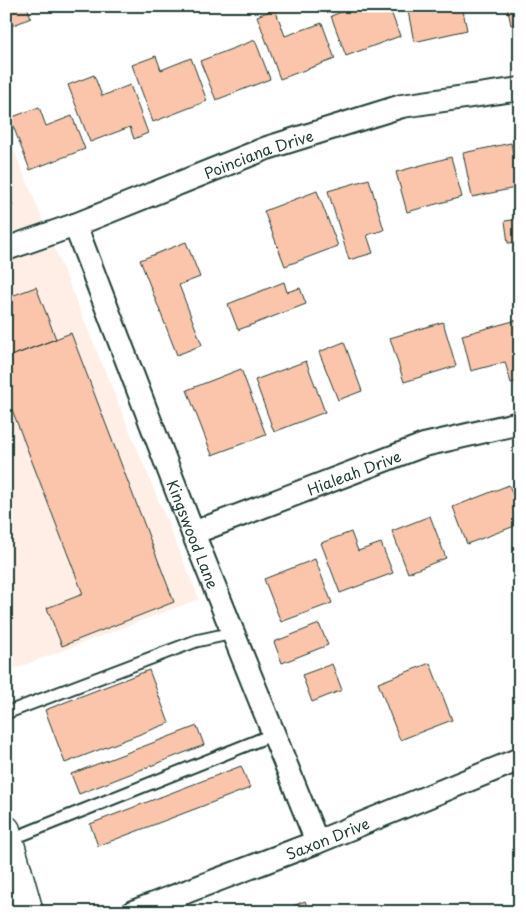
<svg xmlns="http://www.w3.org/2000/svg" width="526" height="918" font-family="'Playpen Sans',sans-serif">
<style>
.built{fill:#feeee6}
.building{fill:#fac5ab;stroke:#1f3d34}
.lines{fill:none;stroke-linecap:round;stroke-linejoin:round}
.lane-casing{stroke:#1f3d34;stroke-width:15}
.street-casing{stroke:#1f3d34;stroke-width:26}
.secondary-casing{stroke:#1f3d34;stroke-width:31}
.lane{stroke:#fff;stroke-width:11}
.street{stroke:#fff;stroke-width:22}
.secondary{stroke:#fff;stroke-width:28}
.labels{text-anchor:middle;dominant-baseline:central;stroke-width:5;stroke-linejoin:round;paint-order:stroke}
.street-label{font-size:15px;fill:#1f3d34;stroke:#fff}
</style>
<rect width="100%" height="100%" fill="#fff"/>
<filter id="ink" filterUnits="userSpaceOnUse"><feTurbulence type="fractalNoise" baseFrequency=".02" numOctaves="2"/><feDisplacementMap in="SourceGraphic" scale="10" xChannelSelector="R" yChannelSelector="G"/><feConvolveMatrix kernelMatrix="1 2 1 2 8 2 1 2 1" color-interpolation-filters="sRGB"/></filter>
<g filter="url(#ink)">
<!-- built -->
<path class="built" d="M 6,131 L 199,599 L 6,672 Z"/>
<!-- building -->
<path class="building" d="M 6,6 L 27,6 L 31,18 L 6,28 Z
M 357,6 L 389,6 L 400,36 L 346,56 L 331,16 Z
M 407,6 L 462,6 L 467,30 L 414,42 Z
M 507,6 L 520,6 L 520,23 L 511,25 Z
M 275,9 L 285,36 L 322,23 L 335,59 L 280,79 L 257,16 Z
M 255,40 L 270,79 L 216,100 L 200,61 Z
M 156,56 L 161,70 L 191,58 L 207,101 L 153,122 L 132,65 Z
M 94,75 L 102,96 L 130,85 L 148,133 L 134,139 L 130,127 L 90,142 L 68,85 Z
M 39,107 L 46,126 L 72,116 L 85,149 L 30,170 L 10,118 Z
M 511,143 L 520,187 L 472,197 L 463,153 Z
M 451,157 L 462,197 L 407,212 L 396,172 Z
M 369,179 L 384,230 L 367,235 L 373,253 L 349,260 L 328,191 Z
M 6,188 L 13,206 L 6,208 Z
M 317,191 L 338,246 L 285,266 L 264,211 Z
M 520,219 L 520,242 L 508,243 L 505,221 Z
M 186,242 L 200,277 L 179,285 L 202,345 L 177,355 L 140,260 Z
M 284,282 L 287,292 L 300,288 L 306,304 L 238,330 L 228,304 Z
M 36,287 L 56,339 L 6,358 L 6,298 Z
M 517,320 L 520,331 L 520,381 L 511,383 L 505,362 L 471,371 L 462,335 Z
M 443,322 L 456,366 L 404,382 L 390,338 Z
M 71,333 L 174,602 L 62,646 L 47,608 L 83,594 L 6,394 L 6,358 Z
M 344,342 L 362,391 L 338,400 L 319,352 Z
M 306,361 L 325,412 L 274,432 L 255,380 Z
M 241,369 L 266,435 L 212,455 L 187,390 Z
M 509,485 L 520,513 L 520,524 L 467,544 L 453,507 Z
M 430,516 L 446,558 L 408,573 L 392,531 Z
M 351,532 L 358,551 L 381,543 L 393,573 L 340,593 L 321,543 Z
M 315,559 L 332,603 L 281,622 L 264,579 Z
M 319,624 L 328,645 L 282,663 L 274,642 Z
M 430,663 L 452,720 L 400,740 L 378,683 Z
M 332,664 L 342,690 L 312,702 L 302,675 Z
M 149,670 L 169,723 L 65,763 L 45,710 Z
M 197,726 L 204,745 L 79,794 L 71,774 Z
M 241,766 L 250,788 L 98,846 L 90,824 Z
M 305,901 L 309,912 L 279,912 Z"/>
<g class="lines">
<defs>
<path id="lane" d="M 6,713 L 196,641 L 233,633
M 9,840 L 274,734"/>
<g id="street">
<path id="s1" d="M 75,225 L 193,533 L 317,842"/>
<path id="s2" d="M 6,249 L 75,225 L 267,148 L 402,106 L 520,89"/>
<path id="s3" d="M 193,533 L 424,445 L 520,423"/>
<path id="s4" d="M 133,912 L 317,842 L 520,759"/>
</g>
<path id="secondary" d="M 6,830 L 29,912"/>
</defs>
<!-- lane casing -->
<use href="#lane" class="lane-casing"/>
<!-- street casing -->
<use href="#street" class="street-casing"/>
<!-- secondary casing -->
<use href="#secondary" class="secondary-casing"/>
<!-- lane -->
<use href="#lane" class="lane"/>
<!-- street -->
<use href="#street" class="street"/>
<!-- secondary -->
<use href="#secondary" class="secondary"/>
</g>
</g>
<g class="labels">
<!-- street labels -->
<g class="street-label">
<text stroke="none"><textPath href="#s2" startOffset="270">Poinciana Drive</textPath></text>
<text stroke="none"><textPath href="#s3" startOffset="172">Hialeah Drive</textPath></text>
<text stroke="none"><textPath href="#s1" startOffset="331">Kingswood Lane</textPath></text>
<text stroke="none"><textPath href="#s4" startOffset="208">Saxon Drive</textPath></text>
</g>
</g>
<!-- margin -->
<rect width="526" height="918" fill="none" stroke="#fff" stroke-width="25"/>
<rect x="12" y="12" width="501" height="893" fill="none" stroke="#1f3d34" stroke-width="2" filter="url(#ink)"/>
</svg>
